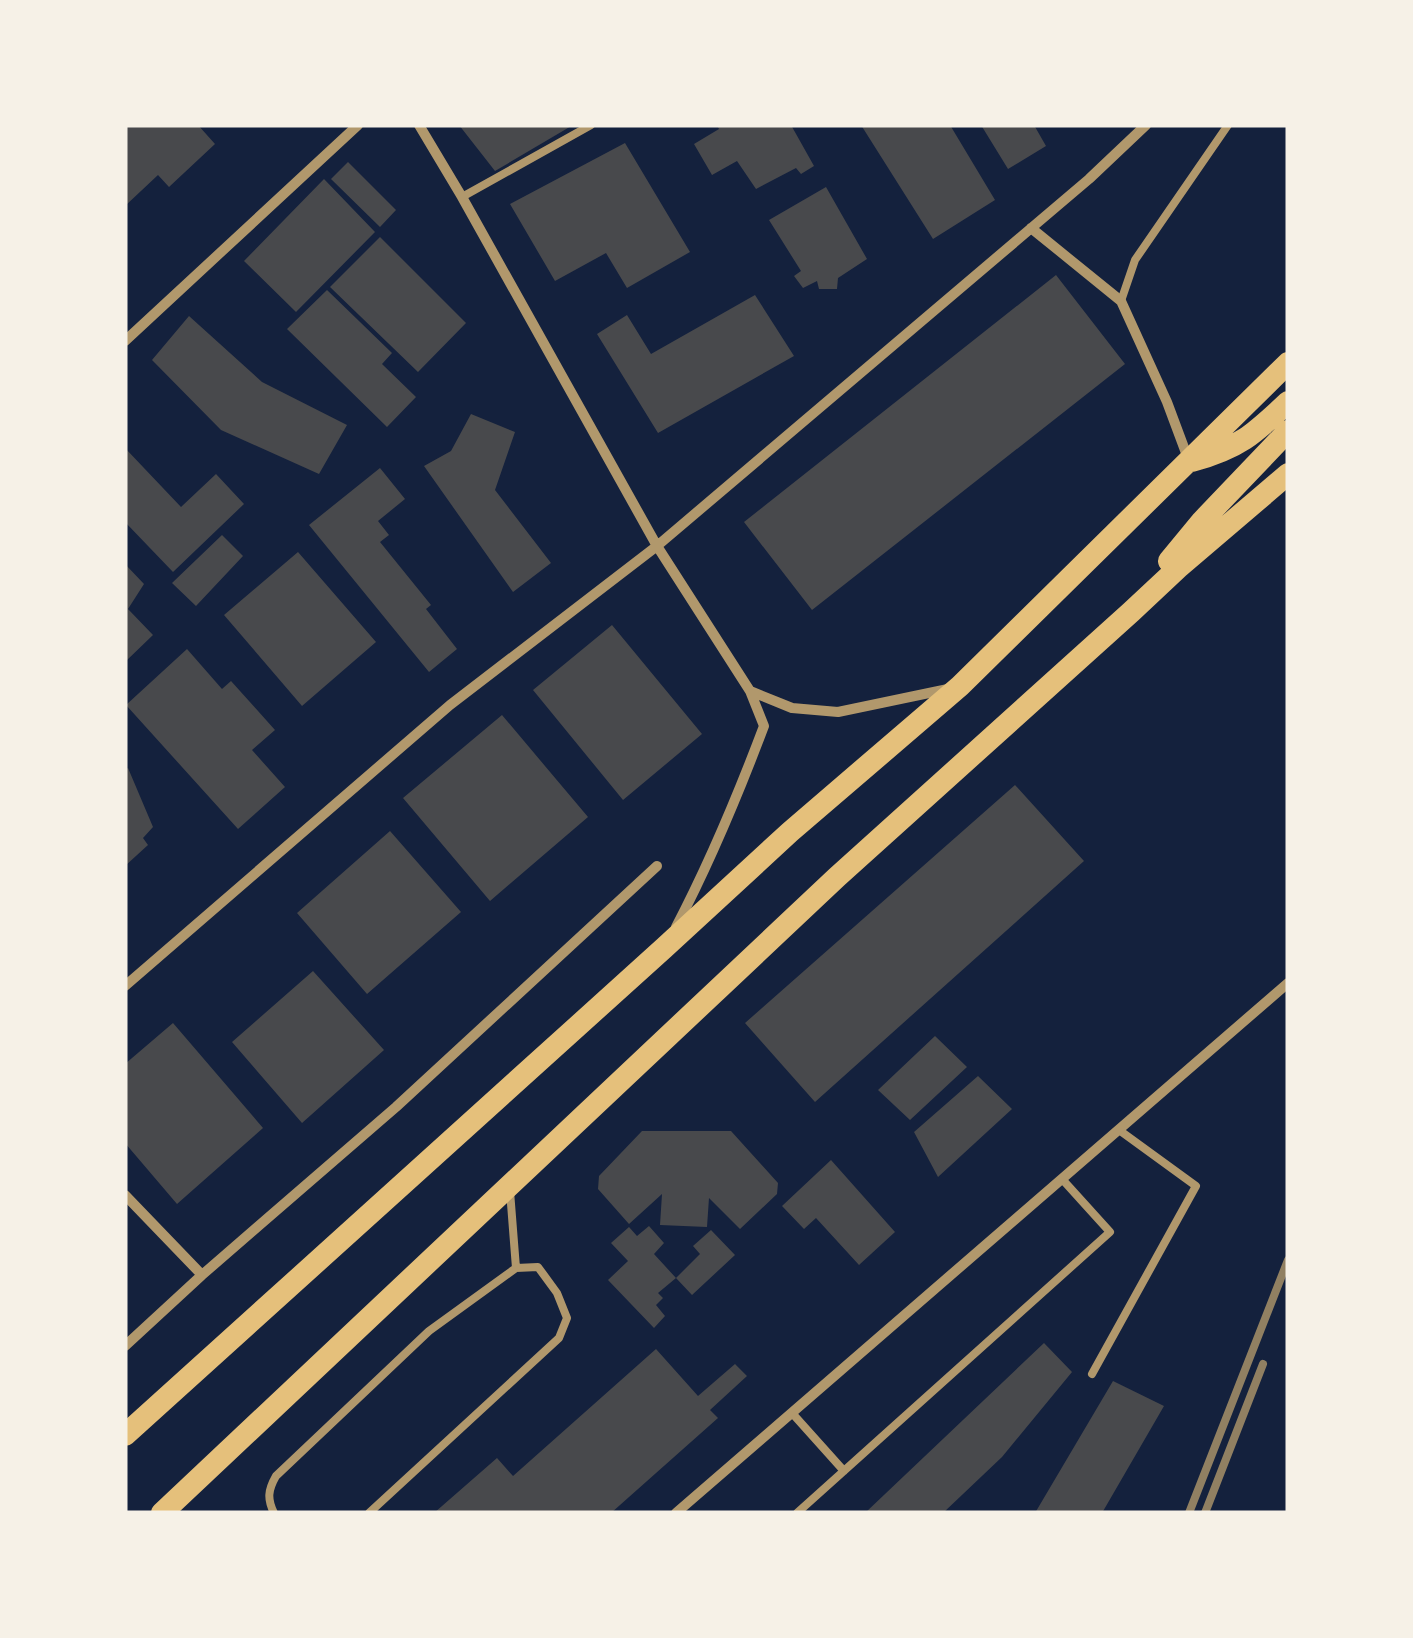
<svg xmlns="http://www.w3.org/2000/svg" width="1413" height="1638" font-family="Figtree,sans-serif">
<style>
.building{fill:#48494c}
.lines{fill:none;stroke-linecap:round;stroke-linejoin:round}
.service{stroke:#b1986c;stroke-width:8}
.minor{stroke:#b1986c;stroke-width:10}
.trunk{stroke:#e5c07b;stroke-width:22}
.rail{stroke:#918062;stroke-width:8}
</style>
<rect width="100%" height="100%" fill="#14213d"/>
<!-- building -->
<path class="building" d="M 125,125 L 198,125 L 215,144 L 169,187 L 158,175 L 125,206 Z
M 459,125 L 573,125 L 495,171 Z
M 717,125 L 791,125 L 814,166 L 801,174 L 796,168 L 756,189 L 737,161 L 712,175 L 694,144 L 719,129 Z
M 861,125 L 950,125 L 995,200 L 933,239 Z
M 981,125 L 1034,125 L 1046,146 L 1008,169 Z
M 625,143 L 690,252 L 627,288 L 606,253 L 555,281 L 510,204 Z
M 348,162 L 396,210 L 380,227 L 331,179 Z
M 324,179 L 375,232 L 296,312 L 244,261 Z
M 826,187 L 867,259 L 838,278 L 837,289 L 819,289 L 817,281 L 803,288 L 794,276 L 801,271 L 769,220 Z
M 380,237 L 466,323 L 418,372 L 330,287 Z
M 1056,275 L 1125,364 L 812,610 L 744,522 Z
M 327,290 L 392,353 L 382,364 L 416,397 L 387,427 L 287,329 Z
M 755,295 L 794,356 L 658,433 L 597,334 L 627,315 L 651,354 Z
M 189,316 L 262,382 L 347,425 L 319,474 L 221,430 L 152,360 Z
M 471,414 L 515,432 L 495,490 L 551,563 L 513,592 L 424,466 L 451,451 Z
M 125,448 L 181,507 L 216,474 L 244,504 L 173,572 L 125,522 Z
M 380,468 L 405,499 L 378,521 L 389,535 L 380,542 L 431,605 L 426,609 L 457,649 L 429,672 L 309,525 Z
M 222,535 L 243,556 L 196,606 L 172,583 Z
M 298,552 L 376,642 L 302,706 L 224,615 Z
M 125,564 L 144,584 L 128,609 L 153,635 L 125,662 Z
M 612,625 L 702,734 L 623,800 L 533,690 Z
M 187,649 L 222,689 L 231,681 L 275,730 L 252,750 L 285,787 L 238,829 L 126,705 Z
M 502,715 L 588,817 L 490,901 L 403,798 Z
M 128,768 L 153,827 L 143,838 L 148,845 L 125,866 L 125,770 Z
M 1015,785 L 1084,861 L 815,1102 L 745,1023 Z
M 390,831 L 461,912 L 367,994 L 297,913 Z
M 313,971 L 384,1050 L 302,1123 L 232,1042 Z
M 173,1023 L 263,1128 L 177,1204 L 125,1143 L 125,1064 Z
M 935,1036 L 967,1067 L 910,1120 L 878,1090 Z
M 978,1076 L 1012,1109 L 938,1177 L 914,1132 Z
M 642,1131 L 731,1131 L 778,1183 L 777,1194 L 740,1229 L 709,1198 L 707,1227 L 660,1225 L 662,1194 L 629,1224 L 598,1189 L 599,1176 Z
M 831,1160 L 895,1232 L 859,1265 L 816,1218 L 804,1229 L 782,1206 Z
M 649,1226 L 664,1243 L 654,1254 L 676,1278 L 700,1254 L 693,1246 L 711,1230 L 735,1255 L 692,1295 L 676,1278 L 658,1293 L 663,1298 L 656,1305 L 665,1316 L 654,1328 L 608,1280 L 628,1261 L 611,1243 L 629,1227 L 637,1236 Z
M 1044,1343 L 1072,1372 L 1002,1457 L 943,1513 L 865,1513 Z
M 656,1349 L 698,1396 L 735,1364 L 747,1376 L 710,1410 L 718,1418 L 611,1513 L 434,1513 L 497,1458 L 513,1476 Z
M 1113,1381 L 1164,1406 L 1102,1513 L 1035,1513 Z"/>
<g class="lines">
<!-- service -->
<path class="service" d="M 462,197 L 591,125
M 1121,301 L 1135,260 L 1228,125
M 510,1191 L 516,1268
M 1092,1374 L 1196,1186 L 1119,1130
M 792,1413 L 844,1471
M 274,1513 C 267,1499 268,1490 276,1476 L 429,1331 L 516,1268 L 538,1267 L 557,1293 L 567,1318 L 559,1338 L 369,1513
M 797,1513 L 1110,1232 L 1062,1179"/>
<!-- minor -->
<path class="minor" d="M 419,125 L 462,197 L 657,546 L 750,691 L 764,726 C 738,795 710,862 676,927
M 1031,228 L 1121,301 L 1167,402 L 1189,461
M 125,341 L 358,125
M 750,691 L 792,708 L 838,712 L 948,689
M 125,986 L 450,705 L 657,546 L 1089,179 L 1146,125
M 125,1195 L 202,1275
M 125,1346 L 202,1275 L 396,1107 L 657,866
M 676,1513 L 1288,983"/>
<!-- trunk -->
<path class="trunk" d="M 1192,461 C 1239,448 1253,435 1288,402
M 1169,561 L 1202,521 L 1288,431
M 125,1435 L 664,948 L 790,832 L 960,686 L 1288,363
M 162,1513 L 837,877 L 1131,612 L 1178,568 L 1288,474"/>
<!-- rail -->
<path class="rail" d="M 1189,1513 L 1288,1260
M 1205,1513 L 1263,1364"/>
</g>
<!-- border -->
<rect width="1413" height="1638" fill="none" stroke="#f6f1e7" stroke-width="255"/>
</svg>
